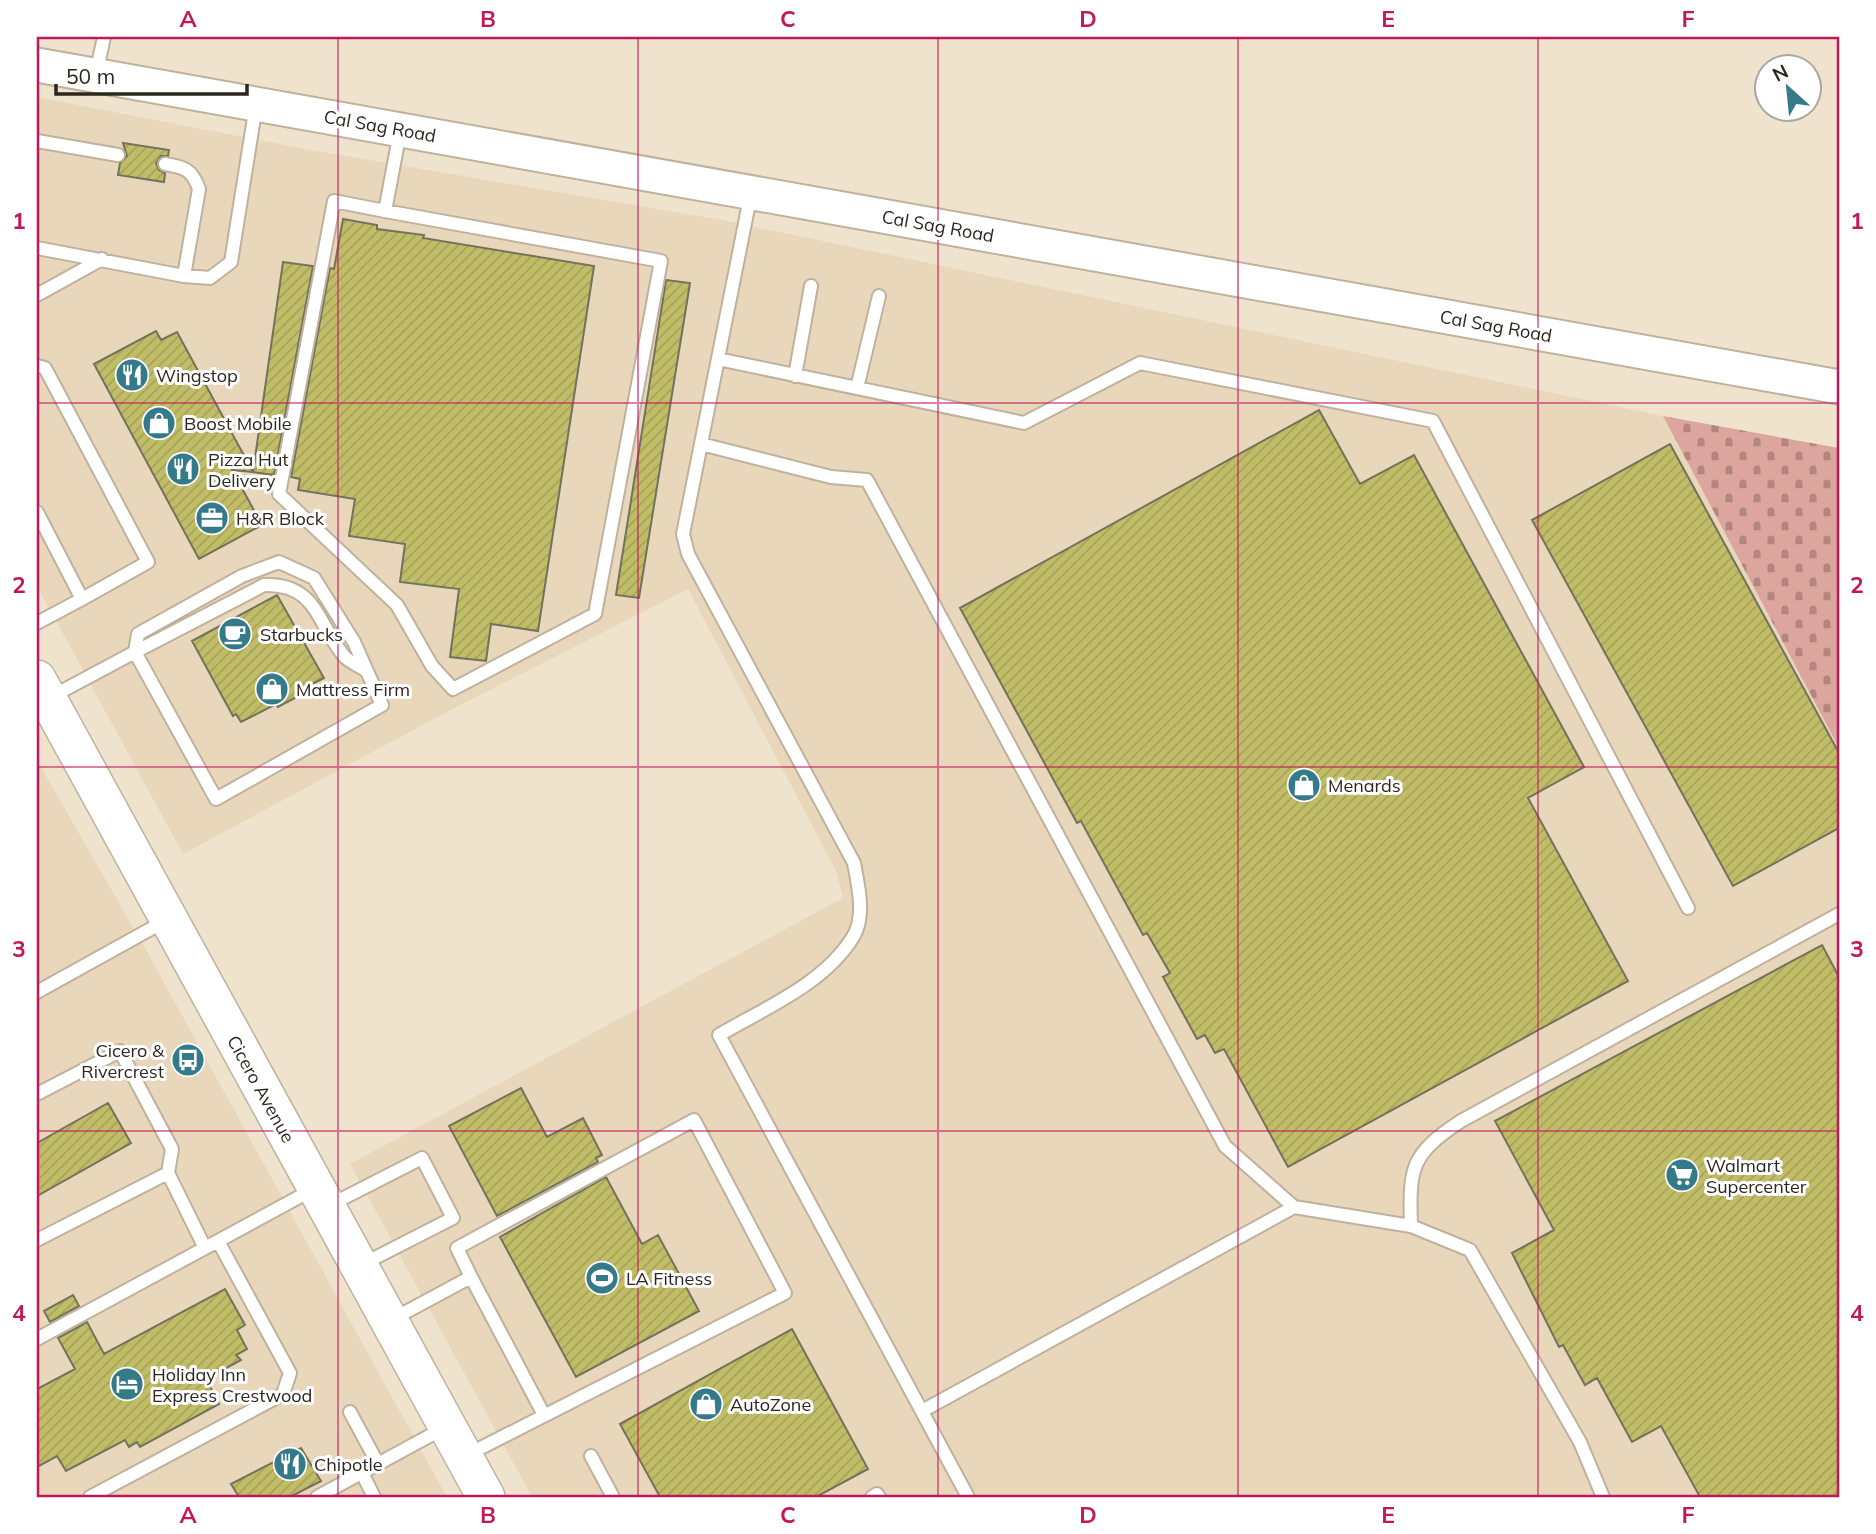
<svg xmlns="http://www.w3.org/2000/svg" width="1876" height="1534" font-family="Mulish,sans-serif">
<style>
.built{fill:#e9d7bb}
.cemetery{fill:url(#cemetery-stones)}
.building{fill:url(#building-hatch);stroke:#73725c;stroke-width:2}
.lines{fill:none;stroke-linecap:round;stroke-linejoin:round}
.lane-casing{stroke:#bfb29d;stroke-width:16}
.secondary-casing{stroke:#bfb29d;stroke-width:37}
.primary-casing{stroke:#bfb29d;stroke-width:40}
.lane{stroke:#fff;stroke-width:12}
.secondary{stroke:#fff;stroke-width:33}
.primary{stroke:#fff;stroke-width:37}
.grid{fill:none;stroke:#c2185b;stroke-width:2;stroke-opacity:0.55}
.labels{text-anchor:middle;dominant-baseline:central;stroke-width:6;stroke-linejoin:round;paint-order:stroke}
.street-label{font-size:18px;fill:#2b261e;stroke:#fff}
.poi-label{font-size:18px;fill:#2b261e;stroke:#fff;text-anchor:start}
.neatline{fill:none;stroke:#c2185b;stroke-width:2.5}
.grid-label{font-size:23px;text-anchor:middle;font-weight:bold;fill:#c2185b}
</style>
<defs>
<pattern id="cemetery-stones" width="16" height="16" patternUnits="userSpaceOnUse" patternTransform="scale(1.75)"><rect width="16" height="16" fill="#dca59d"/><path d="M2 7V4a2 2 0 0 1 4 0v3zM10 15v-3a2 2 0 0 1 4 0v3z" fill="#b3867f"/></pattern>
<pattern id="building-hatch" width="6" height="6" patternUnits="userSpaceOnUse" patternTransform="scale(1.75)"><rect width="6" height="6" fill="#c1bd67"/><path d="M-1 1l2-2M0 6l6-6M5 7l2-2" fill="none" stroke="#a6a259"/></pattern>
</defs>
<rect width="100%" height="100%" fill="#f0e3cd"/>
<!-- built -->
<path class="built" d="M 37,97 L 305,149 L 722,220 L 1663,416 L 1839,748 L 1839,1497 L 532,1497 L 350,1164 L 843,898 L 836,871 L 688,589 L 441,715 L 183,854 L 37,586 Z
M 37,760 L 150,957 L 447,1497 L 37,1497 Z"/>
<!-- cemetery -->
<path class="cemetery" d="M 1663,416 L 1839,448 L 1839,748 Z"/>
<!-- building -->
<path class="building" d="M 123,143 L 169,150 L 168,156 L 161,156 L 156,163 L 159,170 L 165,173 L 164,182 L 118,175 L 120,163 L 127,156 Z
M 343,219 L 377,225 L 377,229 L 424,235 L 423,238 L 594,266 L 538,631 L 491,624 L 486,661 L 450,657 L 459,589 L 400,582 L 405,544 L 349,536 L 355,499 L 298,490 L 300,479 L 291,477 L 330,268 L 334,269 Z
M 283,262 L 313,266 L 274,475 L 253,472 Z
M 666,280 L 690,283 L 639,598 L 616,595 Z
M 156,331 L 161,340 L 177,332 L 253,472 L 232,470 L 262,525 L 199,559 L 94,364 Z
M 1319,410 L 1360,484 L 1414,455 L 1584,767 L 1528,798 L 1628,981 L 1288,1167 L 1224,1049 L 1215,1053 L 1205,1035 L 1197,1039 L 1163,977 L 1170,973 L 1147,933 L 1143,935 L 1081,821 L 1077,823 L 960,608 Z
M 1670,444 L 1839,753 L 1839,828 L 1733,886 L 1532,520 Z
M 277,595 L 324,678 L 306,687 L 308,691 L 278,707 L 276,704 L 241,722 L 236,714 L 233,716 L 192,641 Z
M 1822,945 L 1839,977 L 1839,1497 L 1700,1497 L 1661,1426 L 1632,1442 L 1597,1378 L 1585,1385 L 1563,1345 L 1559,1347 L 1512,1253 L 1554,1230 L 1495,1121 Z
M 521,1088 L 547,1137 L 583,1118 L 602,1155 L 596,1158 L 598,1162 L 497,1216 L 449,1126 Z
M 108,1103 L 131,1143 L 37,1196 L 37,1143 Z
M 606,1177 L 642,1244 L 658,1235 L 699,1311 L 576,1377 L 500,1237 Z
M 225,1289 L 245,1325 L 237,1330 L 247,1349 L 236,1355 L 241,1360 L 206,1379 L 219,1404 L 140,1447 L 137,1442 L 129,1447 L 125,1440 L 66,1471 L 57,1456 L 37,1467 L 37,1389 L 75,1369 L 58,1338 L 87,1322 L 104,1354 Z
M 73,1295 L 79,1306 L 50,1322 L 44,1311 Z
M 792,1329 L 868,1469 L 816,1497 L 660,1497 L 620,1424 Z
M 301,1448 L 321,1481 L 290,1497 L 239,1497 L 231,1484 Z"/>
<g class="lines">
<defs>
<path id="lane" d="M 96,74 L 104,37
M 37,141 L 118,155
M 165,164 C 184,167 192,169 199,189 L 184,276
M 751,193 L 683,534 L 688,554 L 854,863 C 858,885 866,916 853,937 C 824,984 765,1008 719,1035 L 968,1497
M 385,211 L 334,201 L 279,494 L 397,605 L 432,666 L 453,689 L 595,614 L 661,261 L 385,211 L 400,132
M 37,248 L 184,276 L 210,278 L 231,262 L 256,105
M 37,295 L 102,259
M 718,359 L 1024,423 L 1140,363 L 1433,421 L 1688,908
M 37,366 L 45,368 L 148,562 L 82,599
M 795,376 L 811,286
M 857,388 L 879,296
M 701,444 L 831,477 L 867,480 L 1225,1146 L 1294,1207
M 37,512 L 82,599 L 37,623
M 135,652 L 264,585 C 317,583 317,624 344,656 C 349,662 360,666 367,671
M 49,698 L 135,652 L 216,799 L 382,705 L 354,642 L 314,578 L 279,562 L 242,576 L 138,634 L 135,652
M 37,992 L 165,921
M 37,1094 L 120,1051 L 172,1149 L 168,1173 L 205,1248
M 330,1205 L 422,1158 L 453,1218 L 363,1264
M 1411,1226 C 1409,1167 1411,1154 1461,1121 L 1839,914
M 37,1240 L 168,1173
M 471,1277 L 544,1415
M 391,1320 L 471,1277 L 457,1248 L 694,1120 L 785,1293 L 467,1455
M 37,1339 L 312,1190
M 922,1411 L 1294,1207 L 1411,1226 L 1470,1250 L 1580,1442 L 1603,1497
M 350,1412 L 378,1464
M 591,1456 L 613,1497
M 362,1473 L 374,1497
M 90,1497 L 283,1394 L 290,1373 L 218,1241
M 317,1497 L 444,1428
M 872,1497 L 877,1494 L 879,1497"/>
<path id="secondary" d="M 37,65 L 1839,387"/>
<path id="primary" d="M 37,679 L 486,1497"/>
</defs>
<!-- lane casing -->
<use href="#lane" class="lane-casing"/>
<!-- secondary casing -->
<use href="#secondary" class="secondary-casing"/>
<!-- primary casing -->
<use href="#primary" class="primary-casing"/>
<!-- lane -->
<use href="#lane" class="lane"/>
<!-- secondary -->
<use href="#secondary" class="secondary"/>
<!-- primary -->
<use href="#primary" class="primary"/>
</g>
<!-- grid -->
<path class="grid" d="M 338,37 L 338,1497M 638,37 L 638,1497M 938,37 L 938,1497M 1238,37 L 1238,1497M 1538,37 L 1538,1497M 37,403 L 1839,403M 37,767 L 1839,767M 37,1131 L 1839,1131"/>
<!-- icons -->
<defs>
<symbol id="restaurant-disc" viewBox="-11 -11 22 22"><circle r="9.5" fill="#357a88" stroke="#fff"/><path d="M-5-6h1v4h1v-4h1v4h1v-4h1v5L-1.5 .5V6h-2V.5L-5-1ZM5-6V6H3V1.5H1.5Q1.5-4 5-6Z" fill="#fff"/></symbol>
<symbol id="shop-disc" viewBox="-11 -11 22 22"><circle r="9.5" fill="#357a88" stroke="#fff"/><path d="M-5-2.5h2.3a2.7 3.5 0 0 1 5.4 0H5L5.5 6h-11ZM-1.5-2.5h3a1.5 2.3 0 0 0-3 0Z" fill="#fff"/></symbol>
<symbol id="office-disc" viewBox="-11 -11 22 22"><circle r="9.5" fill="#357a88" stroke="#fff"/><path d="M-6-3h4V-5.5h4V-3h4V5H-6ZM-1-4.5V-3h2v-1.5ZM-6 0V1H6V0Z" fill="#fff"/></symbol>
<symbol id="cafe-disc" viewBox="-11 -11 22 22"><circle r="9.5" fill="#357a88" stroke="#fff"/><path d="M-5.5-4.5H6V0H3Q3 3.5 0 3.5H-2.5Q-5.5 3.5-5.5 0ZM3-3.2v2h1.7v-2ZM-6 4.5H4V6H-6Z" fill="#fff"/></symbol>
<symbol id="bus-disc" viewBox="-11 -11 22 22"><circle r="9.5" fill="#357a88" stroke="#fff"/><path d="M-5-6H5V4H4V6H2V4H-2V6H-4V4H-5ZM-3.5-4V0h7V-4ZM-3.5 1.2v1.5H-2V1.2ZM2 1.2v1.5H3.5V1.2Z" fill="#fff"/></symbol>
<symbol id="supermarket-disc" viewBox="-11 -11 22 22"><circle r="9.5" fill="#357a88" stroke="#fff"/><path d="M-6-5.5h2.5l.6 2H6L4.5 2H-2.5L-4.4-4H-6ZM-1.5 3.2a1.3 1.3 0 1 0 .1 0ZM3 3.2a1.3 1.3 0 1 0 .1 0Z" fill="#fff"/></symbol>
<symbol id="stadium-disc" viewBox="-11 -11 22 22"><circle r="9.5" fill="#357a88" stroke="#fff"/><path d="M0-5a6.5 5 0 1 0 0 10a6.5 5 0 1 0 0-10ZM-3.5-1.8h7v3.6h-7Z" fill="#fff"/></symbol>
<symbol id="hotel-disc" viewBox="-11 -11 22 22"><circle r="9.5" fill="#357a88" stroke="#fff"/><path d="M-6-4.5h1.5V1H6V5H4.5V3h-9V5H-6ZM-4 0a1.8 1.8 0 1 1 3.6 0ZM.5 0V-2.5h3Q6-2.5 6 0Z" fill="#fff"/></symbol>
</defs>
<g fill-rule="evenodd">
<use href="#restaurant-disc" x="113" y="356" width="38" height="38"/>
<use href="#shop-disc" x="140" y="404" width="38" height="38"/>
<use href="#restaurant-disc" x="164" y="450" width="38" height="38"/>
<use href="#office-disc" x="193" y="499" width="38" height="38"/>
<use href="#cafe-disc" x="216" y="615" width="38" height="38"/>
<use href="#shop-disc" x="253" y="670" width="38" height="38"/>
<use href="#shop-disc" x="1285" y="766" width="38" height="38"/>
<use href="#bus-disc" x="169" y="1041" width="38" height="38"/>
<use href="#supermarket-disc" x="1663" y="1156" width="38" height="38"/>
<use href="#stadium-disc" x="583" y="1259" width="38" height="38"/>
<use href="#hotel-disc" x="108" y="1365" width="38" height="38"/>
<use href="#shop-disc" x="687" y="1385" width="38" height="38"/>
<use href="#restaurant-disc" x="271" y="1445" width="38" height="38"/>
</g>
<g class="labels">
<!-- street labels -->
<g class="street-label">
<text transform="translate(380 126) rotate(10)">Cal Sag Road</text>
<text transform="translate(938 226) rotate(10)">Cal Sag Road</text>
<text transform="translate(1496 326) rotate(10)">Cal Sag Road</text>
<text transform="translate(261 1089) rotate(61)">Cicero Avenue</text>
</g>
<!-- poi labels -->
<g class="poi-label">
<text x="156" y="375">Wingstop</text>
<text x="184" y="423">Boost Mobile</text>
<text x="208" y="459">Pizza Hut<tspan x="208" dy="21">Delivery</tspan></text>
<text x="236" y="518">H&amp;R Block</text>
<text x="260" y="634">Starbucks</text>
<text x="296" y="689">Mattress Firm</text>
<text x="1328" y="785">Menards</text>
<text x="164" y="1050" text-anchor="end">Cicero &amp;<tspan x="164" dy="21">Rivercrest</tspan></text>
<text x="1706" y="1165">Walmart<tspan x="1706" dy="21">Supercenter</tspan></text>
<text x="626" y="1278">LA Fitness</text>
<text x="152" y="1374">Holiday Inn<tspan x="152" dy="21">Express Crestwood</tspan></text>
<text x="730" y="1404">AutoZone</text>
<text x="314" y="1464">Chipotle</text>
</g>
</g>
<!-- border -->
<rect width="1876" height="1534" fill="none" stroke="#ffffff" stroke-width="77"/>
<!-- north arrow -->
<g transform="translate(1788 88) rotate(333)"><circle r="33" fill="#ffffff" stroke="#aaa8a5" stroke-width="2"/>
<path d="M0-5L12 26L0 18L-12 26Z" fill="#357a88"/>
<text y="-10" font-size="19" font-weight="bold" text-anchor="middle" fill="#2b261e">N</text>
</g>
<!-- scale -->
<path d="M56 84v10h191v-10" fill="none" stroke="#2b261e" stroke-width="3.5"/>
<text x="66" y="84" font-size="21" fill="#2b261e" stroke="#ffffff" stroke-width="5" paint-order="stroke">50 m</text>
<rect x="38" y="38" width="1800" height="1458" class="neatline"/>
<g class="grid-label">
<text x="188" y="27">A</text>
<text x="488" y="27">B</text>
<text x="788" y="27">C</text>
<text x="1088" y="27">D</text>
<text x="1388" y="27">E</text>
<text x="1688" y="27">F</text>
<text x="19" y="229">1</text>
<text x="1857" y="229">1</text>
<text x="19" y="593">2</text>
<text x="1857" y="593">2</text>
<text x="19" y="957">3</text>
<text x="1857" y="957">3</text>
<text x="19" y="1321">4</text>
<text x="1857" y="1321">4</text>
<text x="188" y="1523">A</text>
<text x="488" y="1523">B</text>
<text x="788" y="1523">C</text>
<text x="1088" y="1523">D</text>
<text x="1388" y="1523">E</text>
<text x="1688" y="1523">F</text>
</g>
</svg>
